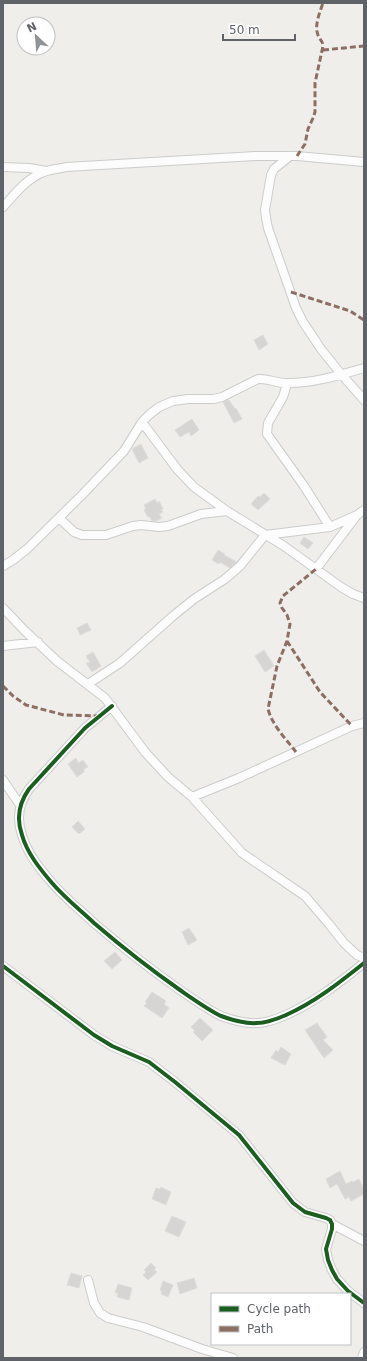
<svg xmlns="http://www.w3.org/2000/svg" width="367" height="1361" font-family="'DejaVu Sans',sans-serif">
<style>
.building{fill:#d6d5d3;stroke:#deddd9}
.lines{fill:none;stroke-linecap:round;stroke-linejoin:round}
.street-casing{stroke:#cbcccc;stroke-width:10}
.street{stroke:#fdfcfc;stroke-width:8}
.quiet{stroke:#8d6e63;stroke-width:3;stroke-dasharray:6 3;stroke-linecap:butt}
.cycleway-casing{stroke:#fff;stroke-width:6}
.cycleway{stroke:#1b5e20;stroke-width:4}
</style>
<rect width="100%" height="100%" fill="#efeeea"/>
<!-- building -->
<path class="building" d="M 263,335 L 268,344 L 259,350 L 254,340 Z
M 229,400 L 235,409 L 236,408 L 242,419 L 234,423 L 223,402 Z
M 192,419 L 199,430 L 191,436 L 189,432 L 180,437 L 175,430 Z
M 141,444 L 148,458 L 139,463 L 132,449 Z
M 264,493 L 270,499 L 258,510 L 251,504 L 258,496 L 260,497 Z
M 155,499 L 157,503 L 159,501 L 163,509 L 161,510 L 163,512 L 159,514 L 162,518 L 156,521 L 152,521 L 149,516 L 148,517 L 144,510 L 146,509 L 144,505 Z
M 304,537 L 313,543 L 308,549 L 300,543 Z
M 218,550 L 225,554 L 224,555 L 237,562 L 230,568 L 220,562 L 219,564 L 212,560 Z
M 87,623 L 91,630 L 80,635 L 77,628 Z
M 264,650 L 274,666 L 265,672 L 255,656 Z
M 93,652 L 101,666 L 92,672 L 86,663 L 90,662 L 86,656 Z
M 76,758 L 78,763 L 83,760 L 88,767 L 84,769 L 84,772 L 77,777 L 68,764 Z
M 78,821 L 85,829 L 79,834 L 72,827 Z
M 189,928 L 197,940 L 188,945 L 182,932 Z
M 115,952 L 122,960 L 112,969 L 104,961 Z
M 152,992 L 166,1001 L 164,1004 L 169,1008 L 162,1018 L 144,1006 L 147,1003 L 145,1002 Z
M 200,1018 L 213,1030 L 202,1041 L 193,1032 L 195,1031 L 191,1027 Z
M 317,1023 L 327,1037 L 323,1040 L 333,1050 L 324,1058 L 305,1030 Z
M 281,1047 L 291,1054 L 285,1065 L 271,1058 L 276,1050 L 278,1052 Z
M 340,1171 L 346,1184 L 352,1181 L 353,1182 L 359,1179 L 364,1189 L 364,1194 L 351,1201 L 349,1197 L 345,1199 L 337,1184 L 330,1188 L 326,1179 Z
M 161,1187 L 171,1192 L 166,1205 L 152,1199 L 156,1188 L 160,1189 Z
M 172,1216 L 186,1222 L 179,1237 L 165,1231 Z
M 151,1263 L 156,1268 L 154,1270 L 157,1272 L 148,1280 L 143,1275 L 146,1272 L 144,1270 Z
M 71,1273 L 82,1276 L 79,1288 L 67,1285 Z
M 194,1278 L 197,1288 L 180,1294 L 177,1283 Z
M 163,1281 L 173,1285 L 168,1297 L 161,1294 L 162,1291 L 160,1290 Z
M 118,1284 L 132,1288 L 129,1300 L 117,1297 L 118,1293 L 115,1293 Z"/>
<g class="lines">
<defs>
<path id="street" d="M 290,156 L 274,169 L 271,175 L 265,210 L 266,218 L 268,228 L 296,308 L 303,322 L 321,349 L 341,374 L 364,400
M 3,167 L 29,168 L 46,171
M 3,207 C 15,194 27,178 44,172 C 51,169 59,169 66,167 L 255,156 L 297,156 L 364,162
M 287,384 L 283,397 L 268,423 L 267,434 L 304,486 L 330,527
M 142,422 L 177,469 L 194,487 L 227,511 L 284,546 L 341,587 L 353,594 L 364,598
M 59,518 L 74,532 L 82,535 L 106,535 L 133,526 L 141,525 L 159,527 L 168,526 L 201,514 L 227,511
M 3,566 L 13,560 L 27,549 L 82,495 L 124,451 L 142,422 L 150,414 L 159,407 L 173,401 L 188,399 L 214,399 L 222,397 L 258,379 C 268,378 278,384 288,383 C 314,383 340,375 364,368
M 316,569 L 357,515 L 364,510
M 3,608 L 25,631 L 57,661 L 105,698 L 145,752 L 168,777 L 192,797 L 242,853 L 305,896 L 329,924 L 344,943 L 357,955 L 364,958
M 3,646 L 38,642
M 88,684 L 120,663 L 173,616 L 194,599 L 225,579 L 240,566 L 265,535 L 330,527 L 357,515
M 112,706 L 85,728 L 29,789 C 19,803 16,818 22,835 C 27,853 40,869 52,883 C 65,898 80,910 94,923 C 122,947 150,969 180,990 C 193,999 207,1009 221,1016 C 232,1020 245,1024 257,1023 C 267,1023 277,1019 286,1015 C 315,1002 339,983 364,963
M 3,780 L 20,805
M 192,797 L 239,778 L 352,726 L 364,723
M 3,966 L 94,1035 L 112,1046 L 149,1062 L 175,1082 L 239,1135 L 293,1203 L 305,1212 L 326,1218 L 330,1220 L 332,1224 L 332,1229 L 326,1249 L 328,1260 L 332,1270 L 337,1279 L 348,1291 L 364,1303
M 332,1224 L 364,1241
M 88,1280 L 94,1303 L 100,1313 L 108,1318 L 143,1327 L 202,1349 L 233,1358
M 362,1358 L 364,1352"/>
</defs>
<!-- street casing -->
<use href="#street" class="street-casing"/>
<!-- street -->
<use href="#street" class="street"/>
<!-- quiet -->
<path class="quiet" d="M 323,50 L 364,46
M 297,156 L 305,144 L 308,129 L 313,118 L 315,112 L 315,83 L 323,46 C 323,41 319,39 318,35 C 314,25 320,12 323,3
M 291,292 L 350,311 L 364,320
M 287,641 L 320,692 L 352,726
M 3,686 L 13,696 L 26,705 L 64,715 L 98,716
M 296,752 C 286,739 272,725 268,709 L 277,666 L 287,641 L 290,624 L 287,615 L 282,608 L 280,603 L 283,596 L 316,569"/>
<defs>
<path id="cycleway" d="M 112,706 L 85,728 L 29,789 C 19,803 16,818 22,835 C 27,853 40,869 52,883 C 65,898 80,910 94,923 C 122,947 150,969 180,990 C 193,999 207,1009 221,1016 C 232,1020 245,1024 257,1023 C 267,1023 277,1019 286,1015 C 315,1002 339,983 364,963
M 3,966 L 94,1035 L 112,1046 L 149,1062 L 175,1082 L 239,1135 L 293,1203 L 305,1212 L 326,1218 L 330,1220 L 332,1224 L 332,1229 L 326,1249 L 328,1260 L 332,1270 L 337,1279 L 348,1291 L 364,1303"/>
</defs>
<!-- cycleway casing -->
<use href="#cycleway" class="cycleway-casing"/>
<!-- cycleway -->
<use href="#cycleway" class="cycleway"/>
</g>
<!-- border -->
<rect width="367" height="1361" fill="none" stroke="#5f6368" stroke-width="8"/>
<!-- legend -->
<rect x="211" y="1293" width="140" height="52" fill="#ffffff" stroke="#bfc1c3"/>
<rect x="219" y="1306" width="20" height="6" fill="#1b5e20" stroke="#bfc1c3"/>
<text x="247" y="1313" font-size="12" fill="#5f6368">Cycle path</text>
<rect x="219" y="1326" width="20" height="6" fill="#8d6e63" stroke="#bfc1c3"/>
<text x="247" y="1333" font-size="12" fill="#5f6368">Path</text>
<!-- north arrow -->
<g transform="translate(36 36) rotate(334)"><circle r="19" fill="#ffffff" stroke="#bfc1c3"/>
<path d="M0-3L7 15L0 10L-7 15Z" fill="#919496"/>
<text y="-6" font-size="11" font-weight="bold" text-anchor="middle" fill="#5f6368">N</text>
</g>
<!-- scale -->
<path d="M223 34v6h72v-6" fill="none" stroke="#5f6368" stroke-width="2"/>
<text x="229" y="34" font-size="12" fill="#5f6368" stroke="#ffffff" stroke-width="3" paint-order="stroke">50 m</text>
</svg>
